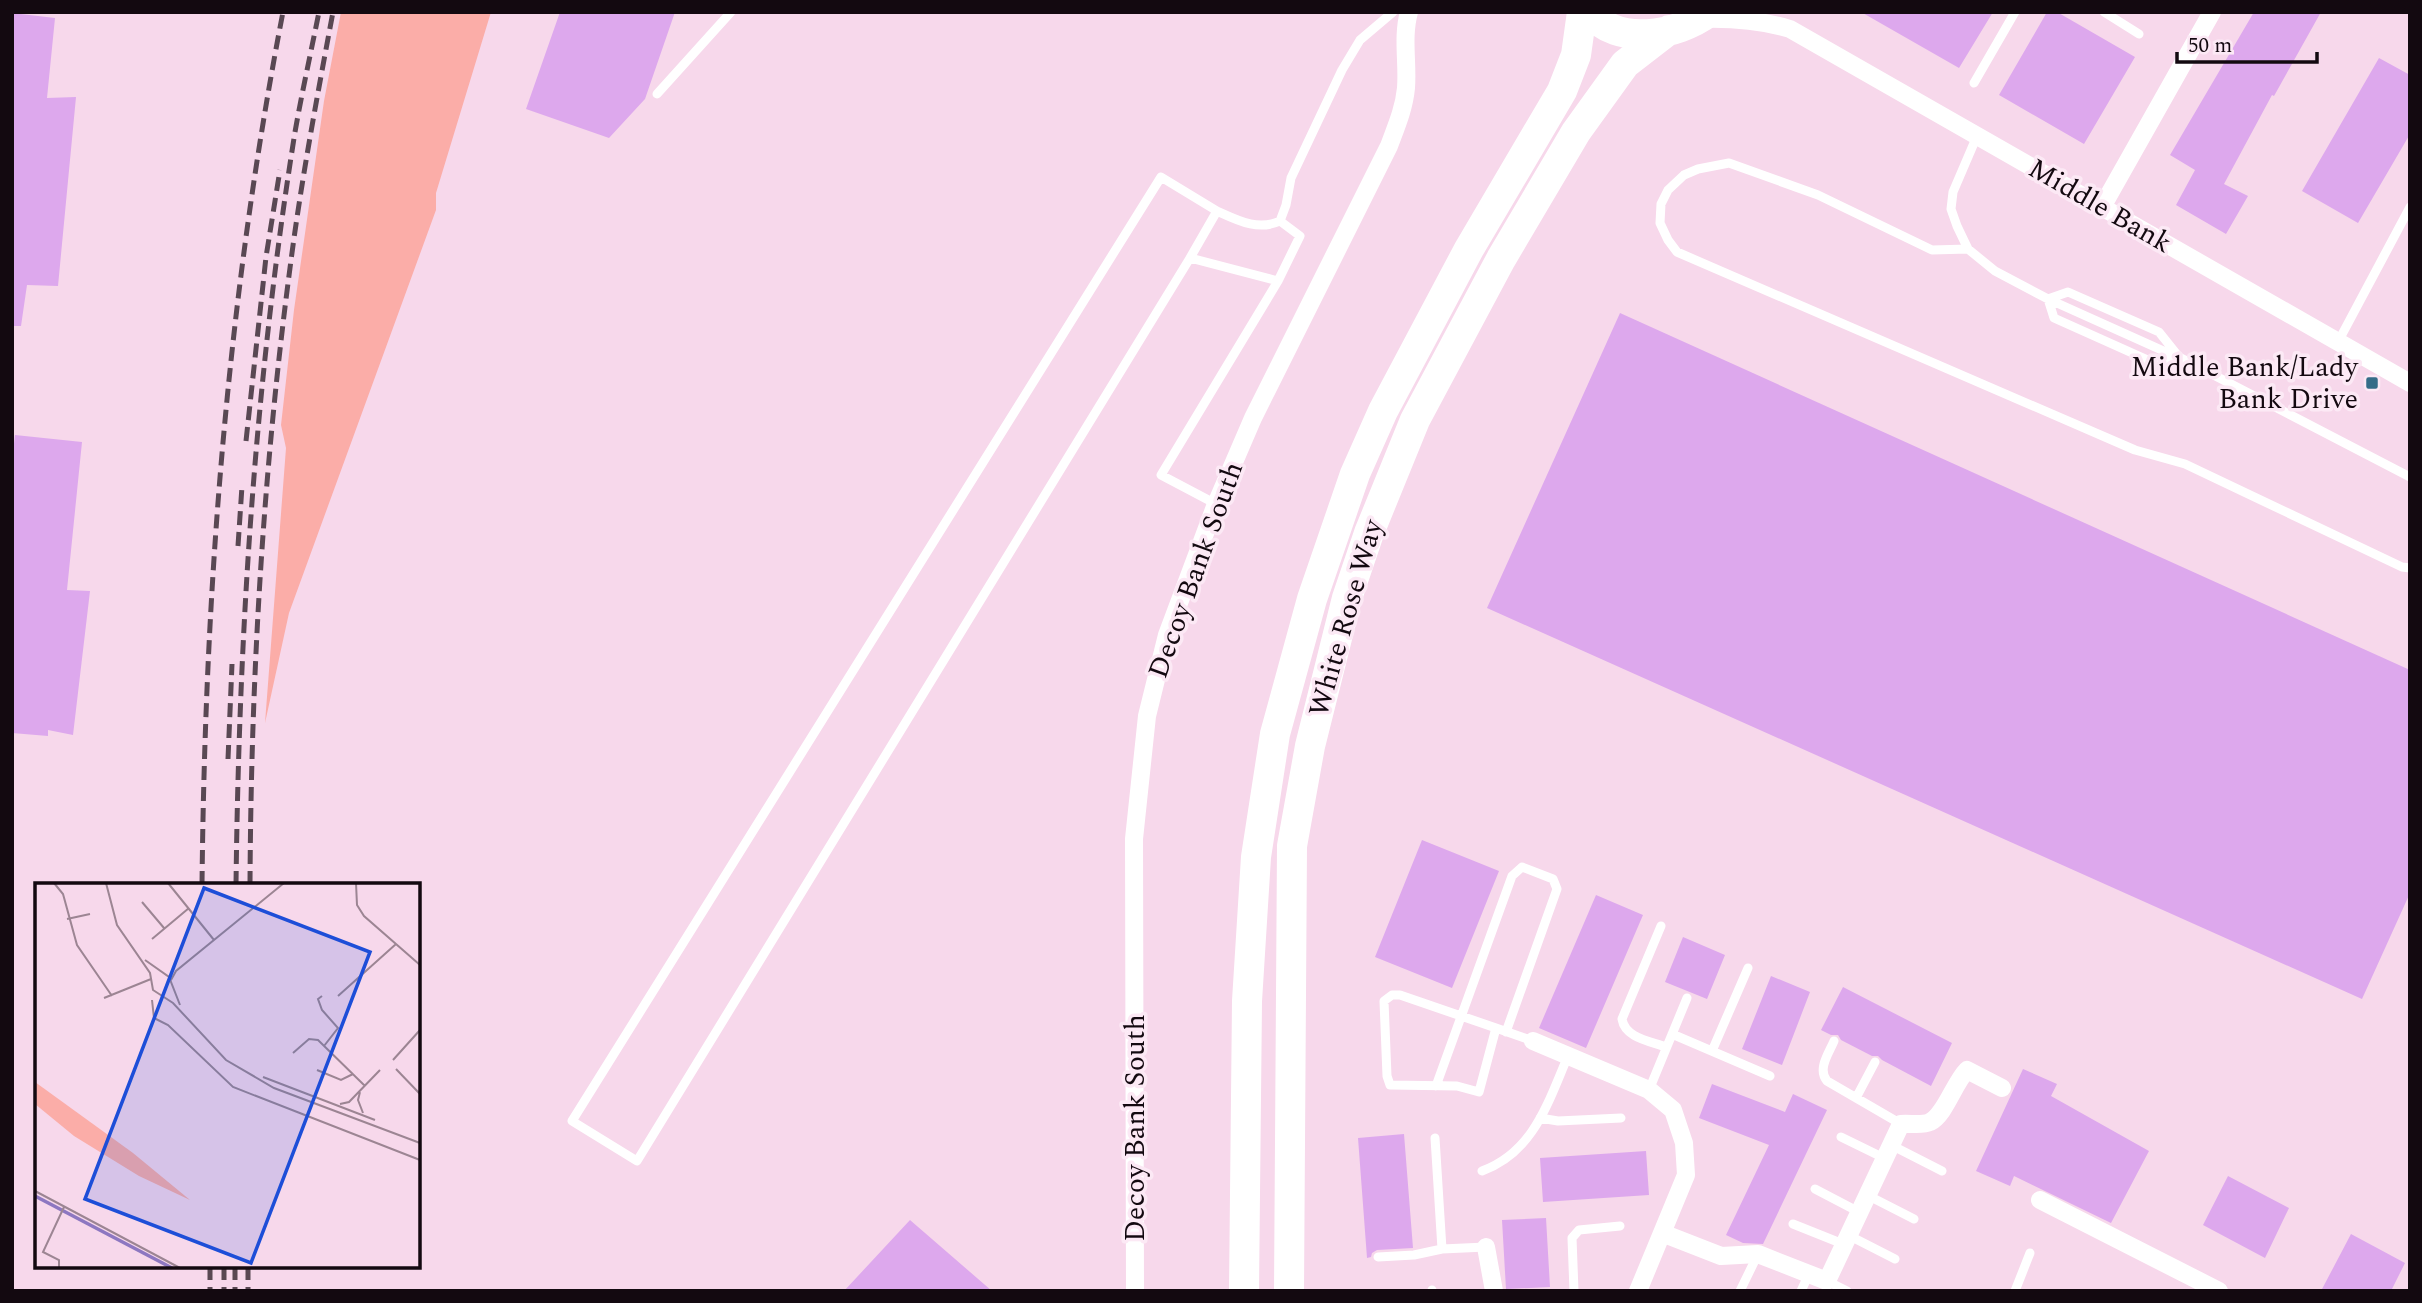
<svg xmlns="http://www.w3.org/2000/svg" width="2422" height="1303" font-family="Spectral,serif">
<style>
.green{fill:#fbada8}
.building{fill:#dda8ed}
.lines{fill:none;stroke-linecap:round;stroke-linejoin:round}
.service{stroke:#fff;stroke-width:9}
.minor{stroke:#fff;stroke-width:18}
.trunk{stroke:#fff;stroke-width:30}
.rail{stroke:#594853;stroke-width:5;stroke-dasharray:14 7;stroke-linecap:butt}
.poi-dot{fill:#366d88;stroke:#fce9f5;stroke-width:2.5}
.labels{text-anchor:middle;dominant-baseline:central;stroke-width:7;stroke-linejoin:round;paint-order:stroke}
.street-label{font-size:28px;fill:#130910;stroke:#fce9f5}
.poi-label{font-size:28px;fill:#130910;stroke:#fce9f5;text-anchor:end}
.inset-river{fill:none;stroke:#8d77c1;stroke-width:3.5}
.inset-road{fill:none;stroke:#9c8593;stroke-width:2}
.view{fill:#1d4ed8;fill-opacity:0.15;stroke:#1d4ed8;stroke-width:3.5}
.inset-edge{fill:none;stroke:#130910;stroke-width:3.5}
</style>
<rect width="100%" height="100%" fill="#f7d8eb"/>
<!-- green -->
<path class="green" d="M 341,12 L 491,12 L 436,193 L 436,210 L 289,613 L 265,723 L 286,448 L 281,425 L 294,310 L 324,101 Z"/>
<!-- building -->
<path class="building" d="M 560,12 L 675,12 L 645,99 L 609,138 L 526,109 Z
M 1861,12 L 1993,12 L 1959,68 Z
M 2047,12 L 2057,12 L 2135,57 L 2084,144 L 1999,95 Z
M 2254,12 L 2321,12 L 2274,96 L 2272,95 L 2224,184 L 2248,196 L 2226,234 L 2176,205 L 2195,170 L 2170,155 Z
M 12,13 L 55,18 L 47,98 L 76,97 L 58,286 L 27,285 L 21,326 L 12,326 Z
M 2379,58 L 2410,75 L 2410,134 L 2358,223 L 2302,191 Z
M 1620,313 L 2410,670 L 2410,893 L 2362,999 L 1487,608 Z
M 15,435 L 82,442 L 67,590 L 90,591 L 73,735 L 48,730 L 48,736 L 12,733 L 12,461 Z
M 1422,840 L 1499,871 L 1452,988 L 1375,957 Z
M 1596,895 L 1643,915 L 1586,1048 L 1539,1028 Z
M 1683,937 L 1725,955 L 1707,999 L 1665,982 Z
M 1771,976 L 1810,992 L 1782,1065 L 1742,1049 Z
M 1843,987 L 1952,1043 L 1931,1086 L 1882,1060 L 1878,1056 L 1872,1056 L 1841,1040 L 1838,1035 L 1831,1035 L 1821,1030 Z
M 2023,1069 L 2057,1084 L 2051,1096 L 2149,1151 L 2111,1223 L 2014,1176 L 2010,1186 L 1976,1171 Z
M 1712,1084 L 1785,1112 L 1793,1094 L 1827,1110 L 1763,1244 L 1743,1243 L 1726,1235 L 1769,1145 L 1699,1118 Z
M 1404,1134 L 1413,1248 L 1377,1250 L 1372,1253 L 1371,1257 L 1367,1258 L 1358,1138 Z
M 1646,1151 L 1649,1195 L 1543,1202 L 1540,1158 Z
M 2228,1176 L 2289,1208 L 2265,1258 L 2203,1225 Z
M 1546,1218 L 1550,1287 L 1506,1289 L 1502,1220 Z
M 910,1220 L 992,1291 L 844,1291 Z
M 2351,1234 L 2405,1263 L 2391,1291 L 2321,1291 Z"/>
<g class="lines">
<!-- service -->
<path class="service" d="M 2104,12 L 2139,34
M 1974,83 L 2015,12
M 657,94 L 731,12
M 1977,136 L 1953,192 L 1951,209 L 1957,226 L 1968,249 L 1995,271 L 2048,299 L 2068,292 L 2159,332 L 2179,357
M 1217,211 C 1239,221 1258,231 1280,221 L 1286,205 L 1291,178 L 1342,70 L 1360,40 L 1393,12
M 1968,249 L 1932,250 L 1818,195 L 1729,163 L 1698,169 L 1684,175 L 1668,190 L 1661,204 L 1660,223 L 1668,240 L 1677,252 L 2135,450 L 2185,464 L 2402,567 L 2410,568
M 1190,258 L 1217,211 L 1161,177 L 572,1121 L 637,1161 L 1190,258 L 1278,281
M 2048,299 L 2054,318 L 2150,361 L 2179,357 L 2410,477
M 2048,299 L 2177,357
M 2338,342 L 2410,207
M 1216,504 L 1161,475 L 1278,281 L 1300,236 L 1280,221
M 1661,926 L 1622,1019 C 1625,1038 1650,1041 1666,1047
M 1496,1028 L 1479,1092 L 1457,1086 L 1390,1085 L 1387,1076 L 1384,1001 L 1392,995 L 1400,995 L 1496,1028 L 1533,1041
M 1672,1034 L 1770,1076
M 1834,1041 C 1829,1053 1817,1069 1827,1081 L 1901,1124
M 1712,1051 L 1748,968
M 1436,1086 L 1512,876 L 1522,867 L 1553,879 L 1557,889 L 1506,1032
M 1649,1090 L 1687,998
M 1856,1098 L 1875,1062
M 1540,1118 L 1558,1121 L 1621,1118
M 1841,1137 L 1884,1158
M 1435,1138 L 1442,1249 L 1486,1247
M 1891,1145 L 1942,1171
M 1482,1171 C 1534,1152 1548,1102 1568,1056
M 1815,1189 L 1859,1212
M 1867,1195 L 1914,1219
M 1793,1224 L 1843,1244
M 1848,1235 L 1895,1259
M 1378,1257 L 1414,1255 L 1442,1249
M 1827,1281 L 1847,1291
M 1432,1290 L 1432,1291
M 1574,1291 L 1572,1238 L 1579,1230 L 1620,1226
M 1740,1291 L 1758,1254
M 1801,1291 L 1809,1274
M 2015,1291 L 2030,1253"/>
<!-- minor -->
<path class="minor" d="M 1700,19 C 1732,18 1760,20 1790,29 L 2410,383
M 2102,207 L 2212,12
M 1533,1041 L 1649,1090 L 1673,1110 L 1684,1143 L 1686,1175 L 1638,1291
M 2040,1200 L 2219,1291
M 1662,1233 L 1721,1256 L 1758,1254 L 1827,1281 L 1901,1124 C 1910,1123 1922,1126 1930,1122 C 1945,1115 1954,1083 1967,1070 L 2002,1088
M 1486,1247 L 1494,1291
M 1135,1291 L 1134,839 L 1147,716 L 1167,635 L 1216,504 L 1253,418 L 1389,146 C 1396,127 1404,109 1406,88 C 1408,63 1402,37 1409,12"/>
<!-- trunk -->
<path class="trunk" d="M 1590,12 C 1617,47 1677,36 1709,12
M 1244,1291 L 1247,1001 L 1256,857 L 1275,734 L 1312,599 L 1355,474 L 1383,411 L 1469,249 L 1562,91 L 1576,55 L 1582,12
M 1289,1291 L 1292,846 L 1310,746 L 1347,598 L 1369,533 L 1415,420 L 1501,259 L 1576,132 L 1625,64 L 1669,30"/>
<!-- rail -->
<path class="rail" d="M 246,441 L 266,257 L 280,170
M 238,546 L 242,486
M 228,759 L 232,664
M 202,885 C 205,592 227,300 283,12
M 236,885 C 239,632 255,381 295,132 C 302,92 311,52 319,12
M 250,885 C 251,679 263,472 290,268 C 301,182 317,97 333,12
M 210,1266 L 210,1291
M 224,1266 L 224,1291
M 235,1266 L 235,1291
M 248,1266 L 248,1291"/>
</g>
<!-- markers -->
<rect class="poi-dot" x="2365" y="376" width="14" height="14" rx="3.5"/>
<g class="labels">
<!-- street labels -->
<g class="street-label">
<text transform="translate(2100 206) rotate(30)">Middle Bank</text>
<text transform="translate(1196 570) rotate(-70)">Decoy Bank South</text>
<text transform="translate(1346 618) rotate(-74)">White Rose Way</text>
<text transform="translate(1135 1128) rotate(-90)">Decoy Bank South</text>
</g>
<!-- poi labels -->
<g class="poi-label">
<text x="2358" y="367">Middle Bank/Lady<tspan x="2358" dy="32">Bank Drive</tspan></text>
</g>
</g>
<!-- overview -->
<g transform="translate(35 883)">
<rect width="385" height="385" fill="#f7d8eb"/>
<path d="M 0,199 L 98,270 L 155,317 L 104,293 L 39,253 L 0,221 Z" fill="#fbada8"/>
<path class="inset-river" d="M 0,313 L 137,385"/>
<path class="inset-road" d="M 19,0 L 28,11 L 42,62 L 77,113M 71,0 L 82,42 L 115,90 L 118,107 L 138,120 L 191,177 L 239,205 L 385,260M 133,0 L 179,57M 321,0 L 322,22 L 329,33 L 385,82M 107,19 L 129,45M 32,36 L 55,31M 117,56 L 154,25M 110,77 L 134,94 L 145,122M 136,97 L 141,88 L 249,0M 287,113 L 283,116 L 287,127 L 303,145 L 289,163M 303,113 L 361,61M 69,115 L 116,96M 117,117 L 119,135 L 133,142 L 198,204 L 385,277M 258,170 L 274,156 L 283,157 L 330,203M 358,177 L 385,147M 361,186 L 385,211M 282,187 L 306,197 L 318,191M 228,194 L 340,237M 325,209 L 323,217 L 328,230M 305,221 L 314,219 L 345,187M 0,308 L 145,385M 24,385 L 24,377 L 8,369 L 29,324"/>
<path class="view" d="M 169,5 L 335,69 L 216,380 L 50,316 Z"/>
<rect width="385" height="385" class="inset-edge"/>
</g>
<!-- border -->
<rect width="2422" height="1303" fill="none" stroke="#130910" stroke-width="28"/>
<!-- scale -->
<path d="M2177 52v10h140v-10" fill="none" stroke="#130910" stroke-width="3.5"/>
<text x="2188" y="52" font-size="21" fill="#130910" stroke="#fce9f5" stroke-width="5" paint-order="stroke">50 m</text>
</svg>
